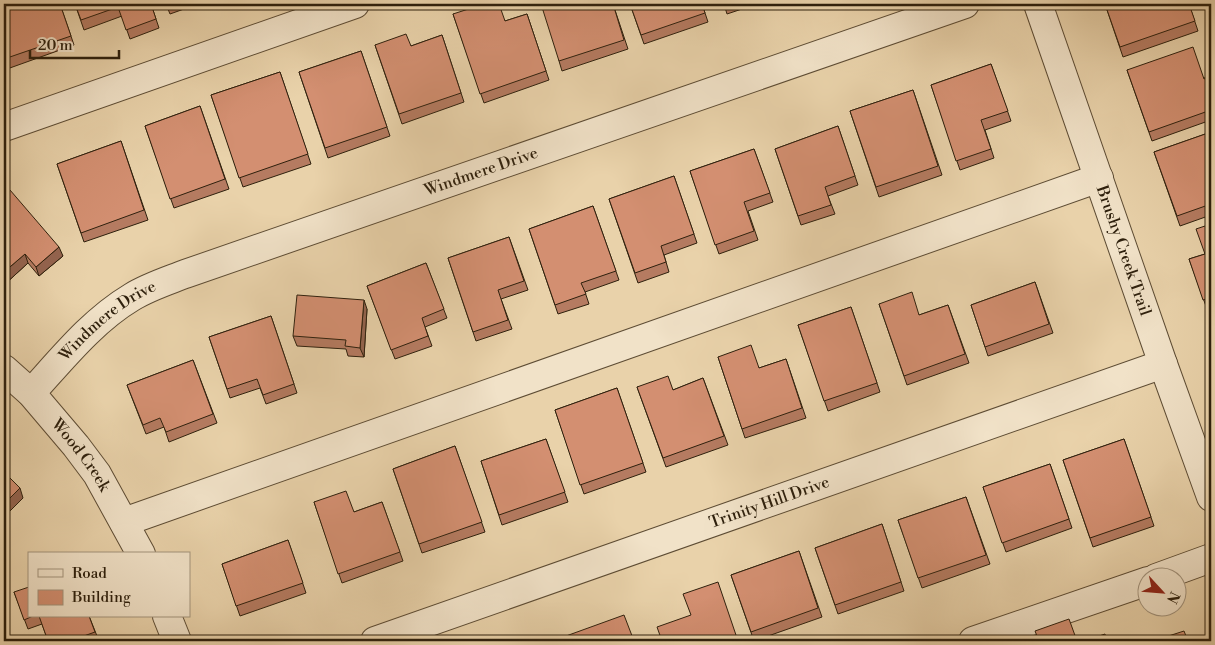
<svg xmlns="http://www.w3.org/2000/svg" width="1215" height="645" font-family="'Libre Bodoni',serif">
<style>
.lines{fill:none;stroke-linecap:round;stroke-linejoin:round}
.minor-casing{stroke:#5d4c34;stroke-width:30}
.minor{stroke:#f1e2c8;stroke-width:28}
.wall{fill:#b57b61;stroke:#2e200d}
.shaded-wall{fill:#94644f;stroke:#2e200d}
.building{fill:#d38f71;stroke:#2e200d}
.labels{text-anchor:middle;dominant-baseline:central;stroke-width:4;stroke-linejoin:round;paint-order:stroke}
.street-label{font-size:16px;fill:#2e200d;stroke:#f1e2c8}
</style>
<rect width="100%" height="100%" fill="#e9d2aa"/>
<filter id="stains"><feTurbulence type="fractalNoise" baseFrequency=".004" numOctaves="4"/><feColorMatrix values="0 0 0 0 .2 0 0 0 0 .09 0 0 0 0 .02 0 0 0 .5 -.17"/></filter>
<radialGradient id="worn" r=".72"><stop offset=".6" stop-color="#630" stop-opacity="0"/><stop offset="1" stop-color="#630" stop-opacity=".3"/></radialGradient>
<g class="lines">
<defs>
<g id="minor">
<path id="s1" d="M 1038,4 L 1163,364 L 1211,497"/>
<path d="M 4,127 L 355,4"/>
<path id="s2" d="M 4,369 L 31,393 L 76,446 L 97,474 L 141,554"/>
<path id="s3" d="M 31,393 C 62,359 92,321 132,297 C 148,287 167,281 185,274 L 965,4"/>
<path d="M 124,522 L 1099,178"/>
<path d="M 1156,578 L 1211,558"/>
<path d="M 167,616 L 177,641"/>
<path id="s4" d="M 375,641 L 1163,364"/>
<path d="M 973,641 L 1148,581"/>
</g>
</defs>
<!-- minor casing -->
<use href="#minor" class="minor-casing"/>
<!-- minor -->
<use href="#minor" class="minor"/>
</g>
<!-- wall -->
<path class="wall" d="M 4,4 L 60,4 L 74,45 L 7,69 L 4,61 Z
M 75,4 L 151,4 L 159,28 L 130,39 L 122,16 L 84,30 Z
M 166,4 L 198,4 L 170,14 Z
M 576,4 L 613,4 L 628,49 L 562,71 L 559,61 L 573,5 Z
M 630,4 L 702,4 L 708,22 L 644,44 Z
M 724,4 L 757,4 L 727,14 Z
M 1105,4 L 1189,4 L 1198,31 L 1123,57 Z
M 453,14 L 505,21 L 527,14 L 549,80 L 484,103 Z
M 442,35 L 464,102 L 402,124 L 375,45 L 411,46 Z
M 361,51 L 390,136 L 328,158 L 299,72 Z
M 991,64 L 1011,121 L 985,130 L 994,158 L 960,170 L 931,85 Z
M 1127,70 L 1204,78 L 1211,76 L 1211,120 L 1152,141 Z
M 280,72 L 311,164 L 243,187 L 211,95 Z
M 913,90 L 942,175 L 879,197 L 850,111 Z
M 200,106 L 229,189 L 174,208 L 145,126 Z
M 838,126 L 858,185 L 828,196 L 835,214 L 801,225 L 775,149 Z
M 1211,132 L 1211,215 L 1180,226 L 1154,152 Z
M 121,141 L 148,220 L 84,242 L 57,164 Z
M 754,149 L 773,202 L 748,211 L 758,240 L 719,254 L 690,171 Z
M 674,176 L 697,243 L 664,255 L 669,272 L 638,283 L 609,199 Z
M 4,195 L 63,256 L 39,276 L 28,263 L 4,285 Z
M 593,206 L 619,280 L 585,292 L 589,304 L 558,314 L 529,229 Z
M 1211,224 L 1211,308 L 1207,309 L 1189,259 L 1205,254 Z
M 509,237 L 528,290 L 501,299 L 512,329 L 476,341 L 448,258 Z
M 426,263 L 447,318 L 425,327 L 432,346 L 395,359 L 367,286 Z
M 1035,282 L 1053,333 L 988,356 L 971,305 Z
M 879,304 L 919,315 L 948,305 L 969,363 L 907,385 Z
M 851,307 L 880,392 L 828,411 L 798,325 Z
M 367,309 L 364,357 L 348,356 L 346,349 L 297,346 L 293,336 Z
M 271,316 L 297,393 L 266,404 L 260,388 L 230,398 L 209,337 Z
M 718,357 L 759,368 L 786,359 L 806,418 L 745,438 Z
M 193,360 L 217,423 L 169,442 L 164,427 L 146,434 L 127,385 Z
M 703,378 L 728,445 L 666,467 L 637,387 L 673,390 Z
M 617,388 L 646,472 L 584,494 L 555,410 Z
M 546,439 L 568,502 L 502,525 L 481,461 Z
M 1124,439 L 1154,526 L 1093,547 L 1063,460 Z
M 455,446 L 485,532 L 422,553 L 393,469 Z
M 1050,464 L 1072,528 L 1006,552 L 983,487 Z
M 966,497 L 990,564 L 922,588 L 898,520 Z
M 314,502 L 354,512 L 382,502 L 403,561 L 342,583 Z
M 882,524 L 904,591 L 838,614 L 815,548 Z
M 288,540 L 306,593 L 240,616 L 222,564 Z
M 799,551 L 822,617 L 754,641 L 731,575 Z
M 14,592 L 29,616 L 89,616 L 99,641 L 48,641 L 42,624 L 28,629 Z"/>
<!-- shaded-wall -->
<path class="shaded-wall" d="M 59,247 L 63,256 L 39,276 L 36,267 Z
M 25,254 L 28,263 L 4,285 L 4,272 Z
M 364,300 L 367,309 L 364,357 L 360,348 Z
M 20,488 L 23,498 L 4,517 L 4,504 Z"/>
<!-- building -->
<path class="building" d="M 4,4 L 60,4 L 71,36 L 4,59 Z
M 75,4 L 151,4 L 156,19 L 126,30 L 118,7 L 81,20 Z
M 484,4 L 499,4 L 505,21 L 527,14 L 546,71 L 480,94 L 453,14 Z
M 541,4 L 573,4 L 573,5 L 576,4 L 613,4 L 624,40 L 559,61 Z
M 630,4 L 702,4 L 705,13 L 641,35 Z
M 1105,4 L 1189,4 L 1195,21 L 1120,47 Z
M 406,34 L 411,46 L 442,35 L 461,93 L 399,114 L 375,45 Z
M 1193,47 L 1204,79 L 1211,76 L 1211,110 L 1149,132 L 1127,70 Z
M 361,51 L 387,127 L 325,148 L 299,72 Z
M 991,64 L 1008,111 L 981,120 L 991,149 L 956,161 L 931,85 Z
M 280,72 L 308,154 L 239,178 L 211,95 Z
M 913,90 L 938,166 L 876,187 L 850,111 Z
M 200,106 L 225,179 L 170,199 L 145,126 Z
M 838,126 L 855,176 L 825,187 L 831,205 L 798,216 L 775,149 Z
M 1211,132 L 1211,204 L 1177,216 L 1154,152 Z
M 121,141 L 144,210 L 81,233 L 57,164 Z
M 754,149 L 770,193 L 744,202 L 754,231 L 715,245 L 690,171 Z
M 674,176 L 694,234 L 661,246 L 666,262 L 635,273 L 609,199 Z
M 10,190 L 59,247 L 36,267 L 25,254 L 4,272 L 4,195 Z
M 593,206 L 616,271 L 581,283 L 586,294 L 555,305 L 529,229 Z
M 1211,224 L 1211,297 L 1203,300 L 1189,259 L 1205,254 L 1196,229 Z
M 509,237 L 524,281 L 498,290 L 508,320 L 473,332 L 448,258 Z
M 426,263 L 444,309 L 422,318 L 428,336 L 391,350 L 367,286 Z
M 1035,282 L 1049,324 L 985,347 L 971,305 Z
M 912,292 L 919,315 L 948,305 L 965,354 L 904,376 L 879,304 Z
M 297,295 L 364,300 L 360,348 L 345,346 L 346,340 L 293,336 Z
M 851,307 L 877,383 L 824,401 L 798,325 Z
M 271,316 L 294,384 L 263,395 L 257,379 L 227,389 L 209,337 Z
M 751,345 L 759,368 L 786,359 L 802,408 L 742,429 L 718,357 Z
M 193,360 L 213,414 L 166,432 L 160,418 L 143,425 L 127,385 Z
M 668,376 L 673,390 L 703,378 L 724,436 L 663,458 L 637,387 Z
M 617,388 L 643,463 L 580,485 L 555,410 Z
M 546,439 L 565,492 L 499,515 L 481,461 Z
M 1124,439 L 1151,517 L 1090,538 L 1063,460 Z
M 455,446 L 482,522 L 419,544 L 393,469 Z
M 1050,464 L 1069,519 L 1002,543 L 983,487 Z
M 4,472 L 20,488 L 4,504 Z
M 346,491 L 354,512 L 382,502 L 400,552 L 338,574 L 314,502 Z
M 966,497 L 986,555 L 918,578 L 898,520 Z
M 882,524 L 901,582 L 835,605 L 815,548 Z
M 288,540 L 303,583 L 236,606 L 222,564 Z
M 799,551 L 818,608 L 751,632 L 731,575 Z
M 718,582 L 738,641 L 662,641 L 657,627 L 691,615 L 683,594 Z
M 29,587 L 29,616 L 33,616 L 24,620 L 14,592 Z
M 624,615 L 634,641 L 568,641 L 566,636 Z
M 39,616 L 89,616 L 95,632 L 70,641 L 48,641 Z
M 1069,619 L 1077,641 L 1039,641 L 1035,631 Z
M 1184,631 L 1188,641 L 1153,641 Z
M 1105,634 L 1107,641 L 1084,641 Z"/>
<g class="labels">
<!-- street labels -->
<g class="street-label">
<text stroke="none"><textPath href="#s3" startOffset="511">Windmere Drive</textPath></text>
<text stroke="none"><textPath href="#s1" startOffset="261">Brushy Creek Trail</textPath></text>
<text stroke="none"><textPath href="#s3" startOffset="106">Windmere Drive</textPath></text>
<text stroke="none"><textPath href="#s2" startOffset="116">Wood Creek</textPath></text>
<text stroke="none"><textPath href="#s4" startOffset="418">Trinity Hill Drive</textPath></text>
</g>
</g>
<!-- margin -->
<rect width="1215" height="645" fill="none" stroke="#e9d2aa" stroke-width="20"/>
<rect x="5" y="5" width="1205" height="635" fill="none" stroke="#2e200d" stroke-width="2.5"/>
<rect x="10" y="10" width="1195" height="625" fill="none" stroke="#2e200d"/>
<!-- legend -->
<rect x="28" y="552" width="162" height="65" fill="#f1e2c8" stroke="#a3947d"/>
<rect x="38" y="569" width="25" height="8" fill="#f1e2c8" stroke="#a3947d"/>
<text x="72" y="578" font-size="15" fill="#2e200d">Road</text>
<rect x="38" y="590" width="25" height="15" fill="#d38f71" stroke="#a3947d"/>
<text x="72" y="602" font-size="15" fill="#2e200d">Building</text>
<!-- north arrow -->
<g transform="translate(1162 592) rotate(116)"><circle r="24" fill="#f1e2c8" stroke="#a3947d"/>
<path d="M0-4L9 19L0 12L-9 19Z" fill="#8f2418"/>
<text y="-8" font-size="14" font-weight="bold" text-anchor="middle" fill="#2e200d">N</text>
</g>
<!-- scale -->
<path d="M30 50v8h89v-8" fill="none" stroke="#2e200d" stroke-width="2.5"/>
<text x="38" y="50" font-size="15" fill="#2e200d" stroke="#f1e2c8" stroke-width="4" paint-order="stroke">20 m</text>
<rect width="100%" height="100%" filter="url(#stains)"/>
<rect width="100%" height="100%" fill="url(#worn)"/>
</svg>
